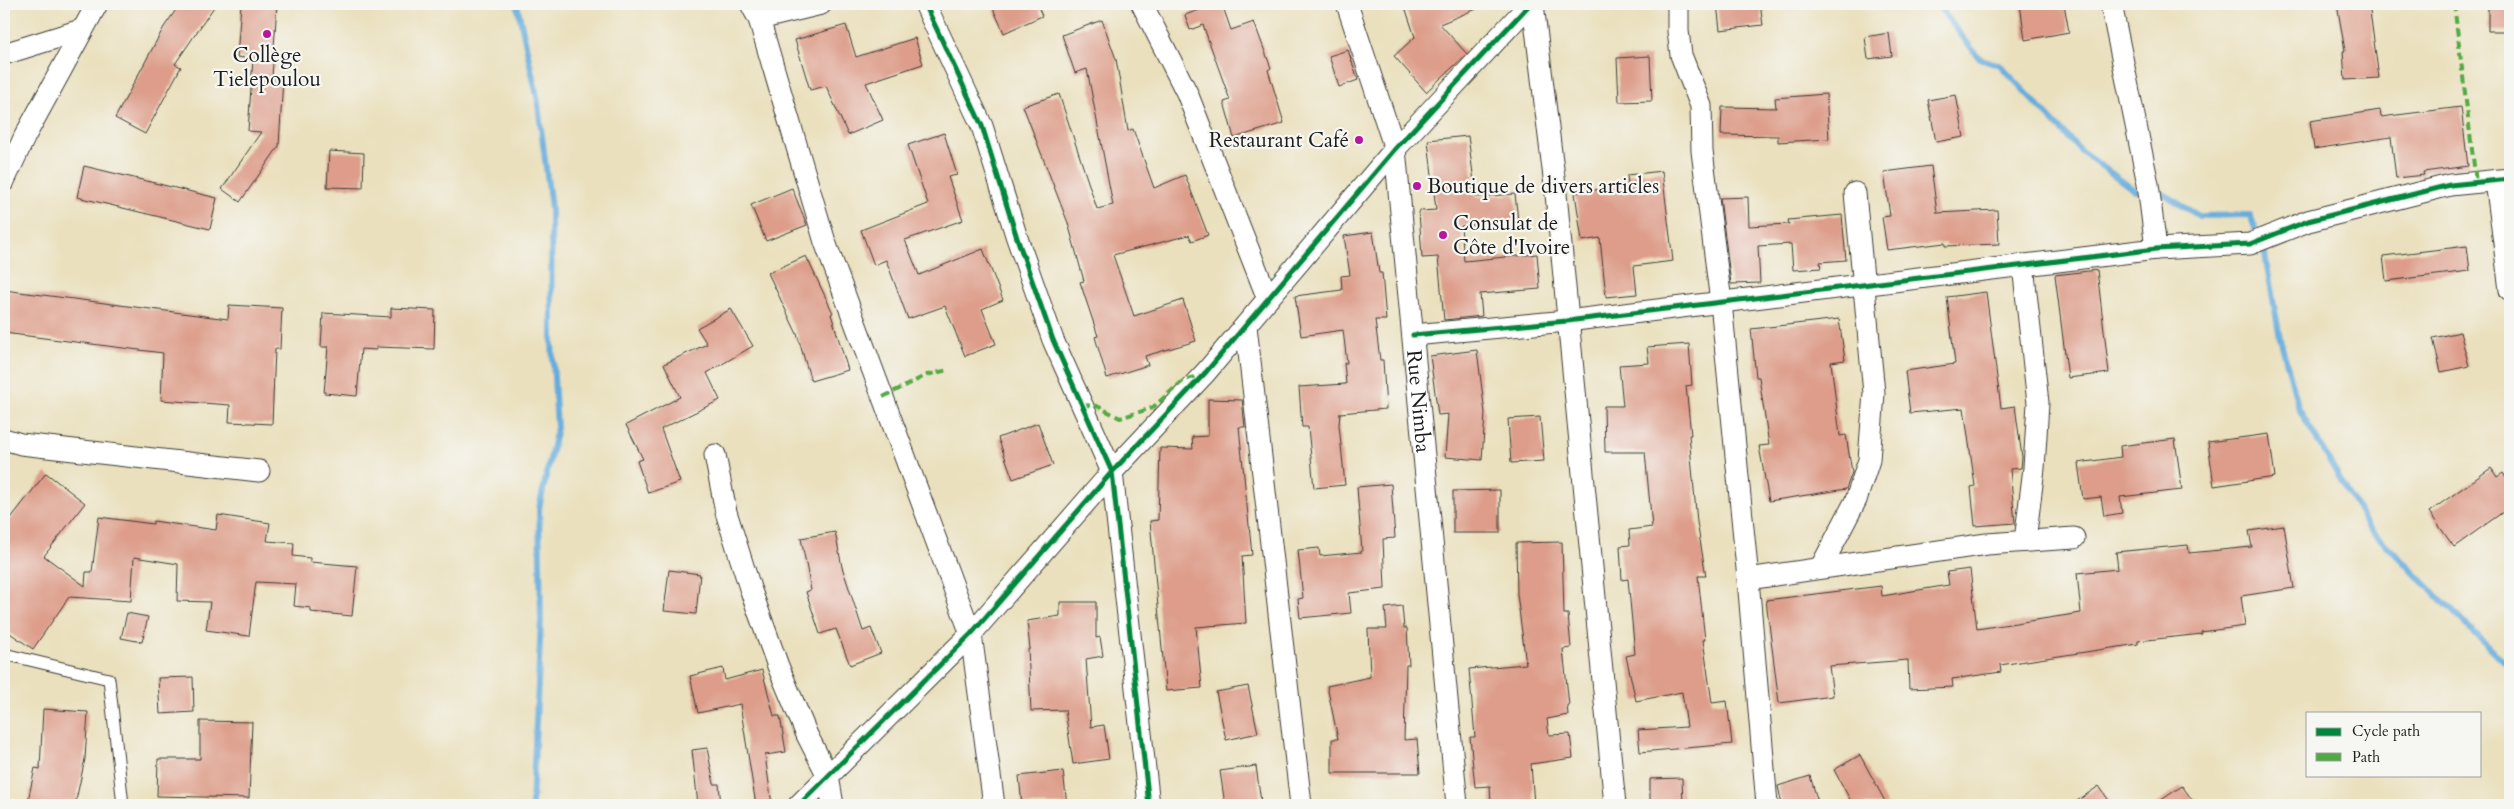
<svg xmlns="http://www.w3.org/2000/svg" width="2514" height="809" font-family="Cardo,serif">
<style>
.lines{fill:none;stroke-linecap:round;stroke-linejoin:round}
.stream{stroke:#65acdc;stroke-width:6}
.building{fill:#dd9d8a}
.lane-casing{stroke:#3b3934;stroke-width:13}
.street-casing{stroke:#3b3934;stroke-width:23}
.lane{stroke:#fff;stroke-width:11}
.street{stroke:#fff;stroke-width:21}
.quiet{stroke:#52a943;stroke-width:4;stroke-dasharray:8 4;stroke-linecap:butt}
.cycleway-casing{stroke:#f6f6f2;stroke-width:8}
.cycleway{stroke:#00873e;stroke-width:5}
.poi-dot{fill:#b5179e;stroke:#f6f6f2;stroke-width:2}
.labels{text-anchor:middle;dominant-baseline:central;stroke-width:4.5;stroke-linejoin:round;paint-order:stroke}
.poi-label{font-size:21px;fill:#1c1c1c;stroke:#f6f6f2;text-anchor:start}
.street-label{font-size:21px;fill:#1c1c1c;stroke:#f6f6f2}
</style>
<rect width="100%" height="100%" fill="#f6f6f2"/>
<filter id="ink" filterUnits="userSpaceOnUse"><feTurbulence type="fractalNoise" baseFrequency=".02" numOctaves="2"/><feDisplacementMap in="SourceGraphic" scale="10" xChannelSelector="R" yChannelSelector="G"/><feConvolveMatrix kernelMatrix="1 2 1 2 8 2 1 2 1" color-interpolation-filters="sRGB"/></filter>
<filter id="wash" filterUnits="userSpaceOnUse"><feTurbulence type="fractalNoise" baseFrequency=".0096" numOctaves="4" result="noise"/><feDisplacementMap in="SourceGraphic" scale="20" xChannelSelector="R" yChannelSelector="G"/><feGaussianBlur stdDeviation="1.12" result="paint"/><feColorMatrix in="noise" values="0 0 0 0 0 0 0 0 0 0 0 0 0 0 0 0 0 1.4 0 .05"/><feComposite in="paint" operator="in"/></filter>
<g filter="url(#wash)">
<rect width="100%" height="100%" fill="#eae0bd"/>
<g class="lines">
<!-- stream -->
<path class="stream" d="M 517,4 L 537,96 L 551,208 L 552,343 L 557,428 L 539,508 L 541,621 L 532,805
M 1937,4 L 1979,58 L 2000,65 L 2080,150 L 2134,190 L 2160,192 L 2199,216 L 2250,215 L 2265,255 L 2280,338 L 2299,409 L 2369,528 L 2510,668"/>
</g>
<g id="blocks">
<!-- building -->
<path class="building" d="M 180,4 L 216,4 L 175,64 L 181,67 L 145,134 L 115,118 L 164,27 Z
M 241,4 L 277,4 L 272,77 L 283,78 L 279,146 L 240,202 L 222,189 L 261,132 L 248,131 L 253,59 L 237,57 Z
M 991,4 L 1037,4 L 1042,16 L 1004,33 Z
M 1216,4 L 1222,4 L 1231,30 L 1254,22 L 1271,68 L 1268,70 L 1284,123 L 1234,138 L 1224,102 L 1230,100 L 1203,25 L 1190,30 L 1185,15 Z
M 1404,4 L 1488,4 L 1440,24 L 1467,54 L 1426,92 L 1394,56 L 1415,37 Z
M 1717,4 L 1760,4 L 1763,25 L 1720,30 Z
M 2020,4 L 2064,4 L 2069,32 L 2025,40 Z
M 2337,4 L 2369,4 L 2379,78 L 2345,80 L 2343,51 L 2345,51 Z
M 2488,4 L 2510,4 L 2510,31 L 2488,31 Z
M 1102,20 L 1116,59 L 1128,131 L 1133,129 L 1154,188 L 1185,175 L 1208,235 L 1192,241 L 1189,235 L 1113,255 L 1134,316 L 1183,300 L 1196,341 L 1145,356 L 1148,365 L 1107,378 L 1095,337 L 1098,336 L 1080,282 L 1084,281 L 1068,223 L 1023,106 L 1059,94 L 1097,209 L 1113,205 L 1087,69 L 1075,73 L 1062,35 Z
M 846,25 L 856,57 L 915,38 L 923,64 L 866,83 L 883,120 L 848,135 L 826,86 L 810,90 L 795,40 Z
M 1889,33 L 1892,56 L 1868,59 L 1865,37 Z
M 1348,50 L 1358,80 L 1339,87 L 1329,56 Z
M 1650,56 L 1652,101 L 1619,102 L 1617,58 Z
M 1826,94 L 1829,139 L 1778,142 L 1778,136 L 1721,135 L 1722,107 L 1776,108 L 1775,98 Z
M 1956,95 L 1964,137 L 1936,142 L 1928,100 Z
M 2461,107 L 2468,166 L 2423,172 L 2424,175 L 2396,178 L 2391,137 L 2314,149 L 2310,121 L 2380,110 L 2381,117 Z
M 944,133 L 957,175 L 948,177 L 963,220 L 905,240 L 919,275 L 983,249 L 1003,300 L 982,309 L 996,344 L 965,356 L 945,306 L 908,319 L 886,260 L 874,265 L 861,230 L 928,204 L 908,145 Z
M 1468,136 L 1476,197 L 1515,194 L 1518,221 L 1461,226 L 1464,261 L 1537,254 L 1540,289 L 1480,294 L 1482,316 L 1444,320 L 1438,257 L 1422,258 L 1419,211 L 1436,210 L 1428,140 Z
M 329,151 L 364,153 L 363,188 L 327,187 Z
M 84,166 L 217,198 L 210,229 L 77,197 Z
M 1931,166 L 1937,213 L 1997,210 L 1999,244 L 1945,246 L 1945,243 L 1887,250 L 1882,217 L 1890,216 L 1884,172 Z
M 1662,171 L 1673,261 L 1634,266 L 1637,294 L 1606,297 L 1600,238 L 1582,241 L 1575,193 L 1628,185 L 1627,175 Z
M 792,188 L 807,225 L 766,241 L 751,205 Z
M 1748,197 L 1749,226 L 1789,224 L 1788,220 L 1842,215 L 1846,260 L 1820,262 L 1821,268 L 1793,270 L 1791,244 L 1758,246 L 1760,283 L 1731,284 L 1720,198 Z
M 1373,232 L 1379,273 L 1382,273 L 1386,320 L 1375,320 L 1380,360 L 1383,360 L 1386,409 L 1340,413 L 1339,425 L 1345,485 L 1314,488 L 1308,427 L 1302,427 L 1299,387 L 1346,384 L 1344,363 L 1347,363 L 1343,330 L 1301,336 L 1295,296 L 1342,290 L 1341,276 L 1350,275 L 1344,236 Z
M 2467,246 L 2470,271 L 2386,281 L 2383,256 Z
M 806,256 L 833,313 L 831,314 L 848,370 L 811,381 L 797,334 L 768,273 Z
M 2097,270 L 2109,373 L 2068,378 L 2055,275 Z
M 4,290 L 228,319 L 229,305 L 282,308 L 280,349 L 275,349 L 272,424 L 229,422 L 230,405 L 161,400 L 163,353 L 4,333 Z
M 1986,292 L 2001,408 L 2015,406 L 2022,457 L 2021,468 L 2010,469 L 2015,523 L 1975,526 L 1971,487 L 1975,486 L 1964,408 L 1910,413 L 1905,371 L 1955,364 L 1947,297 Z
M 391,308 L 435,310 L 434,349 L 376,347 L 376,350 L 361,349 L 357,396 L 324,393 L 328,347 L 321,347 L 323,313 L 391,317 Z
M 731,309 L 753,346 L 707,373 L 720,400 L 661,429 L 680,482 L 648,493 L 637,461 L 643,459 L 626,425 L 680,397 L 664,364 L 707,344 L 697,328 Z
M 1839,319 L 1845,360 L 1831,362 L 1840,436 L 1846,435 L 1852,472 L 1846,489 L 1769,501 L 1759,446 L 1769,445 L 1759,377 L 1756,377 L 1751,329 Z
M 2460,332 L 2469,366 L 2441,372 L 2433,338 Z
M 1689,344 L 1692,385 L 1686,386 L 1691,435 L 1689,435 L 1697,522 L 1706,576 L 1698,576 L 1705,640 L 1703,640 L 1712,703 L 1727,701 L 1732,744 L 1640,752 L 1638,730 L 1687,727 L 1682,692 L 1636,701 L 1626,656 L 1635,654 L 1628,579 L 1622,580 L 1620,546 L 1630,545 L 1629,530 L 1652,527 L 1645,452 L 1605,452 L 1604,406 L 1623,406 L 1619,365 L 1649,363 L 1647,347 Z
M 1477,350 L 1485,413 L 1482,460 L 1445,457 L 1448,414 L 1438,415 L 1430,356 Z
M 1208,399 L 1242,400 L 1245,427 L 1239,427 L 1252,555 L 1242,556 L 1246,623 L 1196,627 L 1202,688 L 1166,691 L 1150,521 L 1158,520 L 1160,448 L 1193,449 L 1192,437 L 1208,436 Z
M 1540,417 L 1544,461 L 1511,463 L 1508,419 Z
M 1038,423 L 1053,465 L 1013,479 L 998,438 Z
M 2269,434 L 2275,477 L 2214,486 L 2208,442 Z
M 2175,439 L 2182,490 L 2120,497 L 2122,513 L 2104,516 L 2101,497 L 2083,499 L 2078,463 L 2121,457 L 2120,446 Z
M 2491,468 L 2497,477 L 2503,473 L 2510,484 L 2510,507 L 2454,547 L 2429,512 Z
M 46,473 L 85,503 L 44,556 L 85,586 L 86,572 L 92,572 L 99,517 L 153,524 L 153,521 L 216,530 L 218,515 L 270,523 L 267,541 L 294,543 L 293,556 L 310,558 L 310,562 L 357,566 L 352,616 L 311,612 L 311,608 L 294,606 L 296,584 L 256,582 L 249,636 L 206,630 L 210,602 L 177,601 L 178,564 L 134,557 L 131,601 L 69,597 L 33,649 L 4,629 L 4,527 Z
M 1391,484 L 1395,538 L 1383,539 L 1385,589 L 1349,593 L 1351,613 L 1300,618 L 1298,599 L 1303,598 L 1298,550 L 1319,548 L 1320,556 L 1362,552 L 1357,487 Z
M 1500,490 L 1500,533 L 1453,533 L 1453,491 Z
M 2284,526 L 2294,588 L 2241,596 L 2245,626 L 2201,632 L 2202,634 L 2138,641 L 2138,644 L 2000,665 L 2001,672 L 1952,679 L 1953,687 L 1909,689 L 1908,660 L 1829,666 L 1833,696 L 1779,703 L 1766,600 L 1881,586 L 1882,596 L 1949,585 L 1947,572 L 1970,569 L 1977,629 L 2081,613 L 2077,573 L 2118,569 L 2116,552 L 2188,545 L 2189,553 L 2252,547 L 2249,531 Z
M 835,532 L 842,567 L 863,631 L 871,628 L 881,653 L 850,665 L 836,629 L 820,634 L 806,592 L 811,590 L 801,538 Z
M 1562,542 L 1564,614 L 1568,614 L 1571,648 L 1563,649 L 1569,705 L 1567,705 L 1568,715 L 1547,719 L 1549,735 L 1570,734 L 1573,758 L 1531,764 L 1534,805 L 1491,805 L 1490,786 L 1475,787 L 1470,737 L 1475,737 L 1469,669 L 1526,664 L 1517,594 L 1516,543 Z
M 669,570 L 700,574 L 696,614 L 664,611 Z
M 1060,602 L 1096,602 L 1096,638 L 1100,637 L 1103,656 L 1086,659 L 1091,727 L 1104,725 L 1109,759 L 1073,764 L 1065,710 L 1031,711 L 1028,649 L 1030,649 L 1027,621 L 1060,616 Z
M 1402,606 L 1404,628 L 1407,628 L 1409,665 L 1406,665 L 1404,740 L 1417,739 L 1420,773 L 1332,773 L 1332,739 L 1338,739 L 1327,686 L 1370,677 L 1368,629 L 1387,629 L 1385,608 Z
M 127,613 L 148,617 L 142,642 L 121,638 Z
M 723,668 L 725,680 L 762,670 L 774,716 L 780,716 L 786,752 L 765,755 L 772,805 L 756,805 L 740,704 L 698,713 L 690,676 Z
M 193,677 L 194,712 L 160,714 L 158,678 Z
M 1248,686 L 1258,733 L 1226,740 L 1216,692 Z
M 43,709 L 88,712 L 85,759 L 75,805 L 27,805 L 35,768 L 40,769 Z
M 200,721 L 252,722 L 249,798 L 157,796 L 158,759 L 200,759 Z
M 707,748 L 714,784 L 719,784 L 721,805 L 698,805 L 692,750 Z
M 1860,755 L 1887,805 L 1853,805 L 1834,770 Z
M 1256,766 L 1261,802 L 1225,805 L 1220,771 Z
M 1063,771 L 1067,805 L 1022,805 L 1019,776 Z
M 1810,776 L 1819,805 L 1782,805 L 1778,786 Z
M 1682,778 L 1683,805 L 1650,805 L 1650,779 Z
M 2099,786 L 2112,805 L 2071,805 Z
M 2182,786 L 2196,805 L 2154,805 Z"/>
</g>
</g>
<g filter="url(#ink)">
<use href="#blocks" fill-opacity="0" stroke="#3b3934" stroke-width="1"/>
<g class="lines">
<defs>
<path id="lane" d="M 4,654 L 109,679 L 123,805"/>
<g id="street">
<path d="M 751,4 L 759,19 L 821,4"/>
<path d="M 925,4 L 982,126 L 1017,238 L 1053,340 L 1112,472 L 1149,805"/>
<path d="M 1142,4 L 1187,93 L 1268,299"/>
<path id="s1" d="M 1347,4 L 1395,149 L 1457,805"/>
<path d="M 1533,4 L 1556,194 L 1615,805"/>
<path d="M 1678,4 L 1678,31 L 1681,55 L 1701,106 L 1702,151 L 1721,302 L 1748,579 L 1767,805"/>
<path d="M 2111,4 L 2148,184 L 2156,249"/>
<path d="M 759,19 L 825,242 L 971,634 L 994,805"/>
<path d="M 4,54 L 81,30"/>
<path d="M 4,181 L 25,136 L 97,4"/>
<path d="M 2496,181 L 2510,290"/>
<path d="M 2023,265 L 2038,403 L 2034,468 L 2025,541"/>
<path d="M 1246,326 L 1301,805"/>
<path d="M 1413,335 L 1567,321 L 2156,249 L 2250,244 L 2308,221 L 2450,185 L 2510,179"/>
<path d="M 4,439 L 21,444 L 259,471"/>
<path d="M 715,455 L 726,512 L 750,588 L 778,666 L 807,735 L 828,776 L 833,805"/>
<path d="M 1821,567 L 1856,500 L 1869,460 L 1874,393 L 1855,193"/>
<path d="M 1748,579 L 1987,544 L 2074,538"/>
<path d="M 799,805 L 971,634 L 1112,472 L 1206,372 L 1395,149 L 1530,4"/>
</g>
</defs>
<!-- lane casing -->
<use href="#lane" class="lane-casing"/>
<!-- street casing -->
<use href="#street" class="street-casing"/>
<!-- lane -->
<use href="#lane" class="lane"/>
<!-- street -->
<use href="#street" class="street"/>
<!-- quiet -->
<path class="quiet" d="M 2454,4 L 2476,182
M 883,397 L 927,375 L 948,370
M 1082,405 L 1097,406 L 1120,418 L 1152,408 L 1183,381 L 1199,375"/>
<defs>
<path id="cycleway" d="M 925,4 L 982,126 L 1017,238 L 1053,340 L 1112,472 L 1149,805
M 1413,335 L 1567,321 L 2156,249 L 2250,244 L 2308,221 L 2450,185 L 2510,179
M 799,805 L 971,634 L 1112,472 L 1206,372 L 1395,149 L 1530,4"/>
</defs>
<!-- cycleway casing -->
<use href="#cycleway" class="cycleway-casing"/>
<!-- cycleway -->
<use href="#cycleway" class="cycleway"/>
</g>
</g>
<!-- markers -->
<g class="poi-dot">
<circle cx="267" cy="34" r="5"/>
<circle cx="1359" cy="140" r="5"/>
<circle cx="1417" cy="186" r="5"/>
<circle cx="1443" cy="235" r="5"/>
</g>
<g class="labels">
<!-- poi labels -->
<g class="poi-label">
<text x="267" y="55" text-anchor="middle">Collège<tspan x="267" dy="24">Tielepoulou</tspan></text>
<text x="1349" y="140" text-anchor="end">Restaurant Café</text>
<text x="1427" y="186">Boutique de divers articles</text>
<text x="1453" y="223">Consulat de<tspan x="1453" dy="24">Côte d'Ivoire</tspan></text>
</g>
<!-- street labels -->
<g class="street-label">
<text stroke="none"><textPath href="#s1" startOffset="406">Rue Nimba</textPath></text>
</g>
</g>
<!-- margin -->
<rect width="2514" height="809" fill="none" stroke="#f6f6f2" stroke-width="20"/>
<!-- legend -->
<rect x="2306" y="712" width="175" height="65" fill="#f6f6f2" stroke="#9f9f9c"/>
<rect x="2316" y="728" width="25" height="8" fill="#00873e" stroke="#9f9f9c"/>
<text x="2352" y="736" font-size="15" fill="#1c1c1c">Cycle path</text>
<rect x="2316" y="753" width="25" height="8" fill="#52a943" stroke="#9f9f9c"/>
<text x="2352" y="762" font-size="15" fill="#1c1c1c">Path</text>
</svg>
